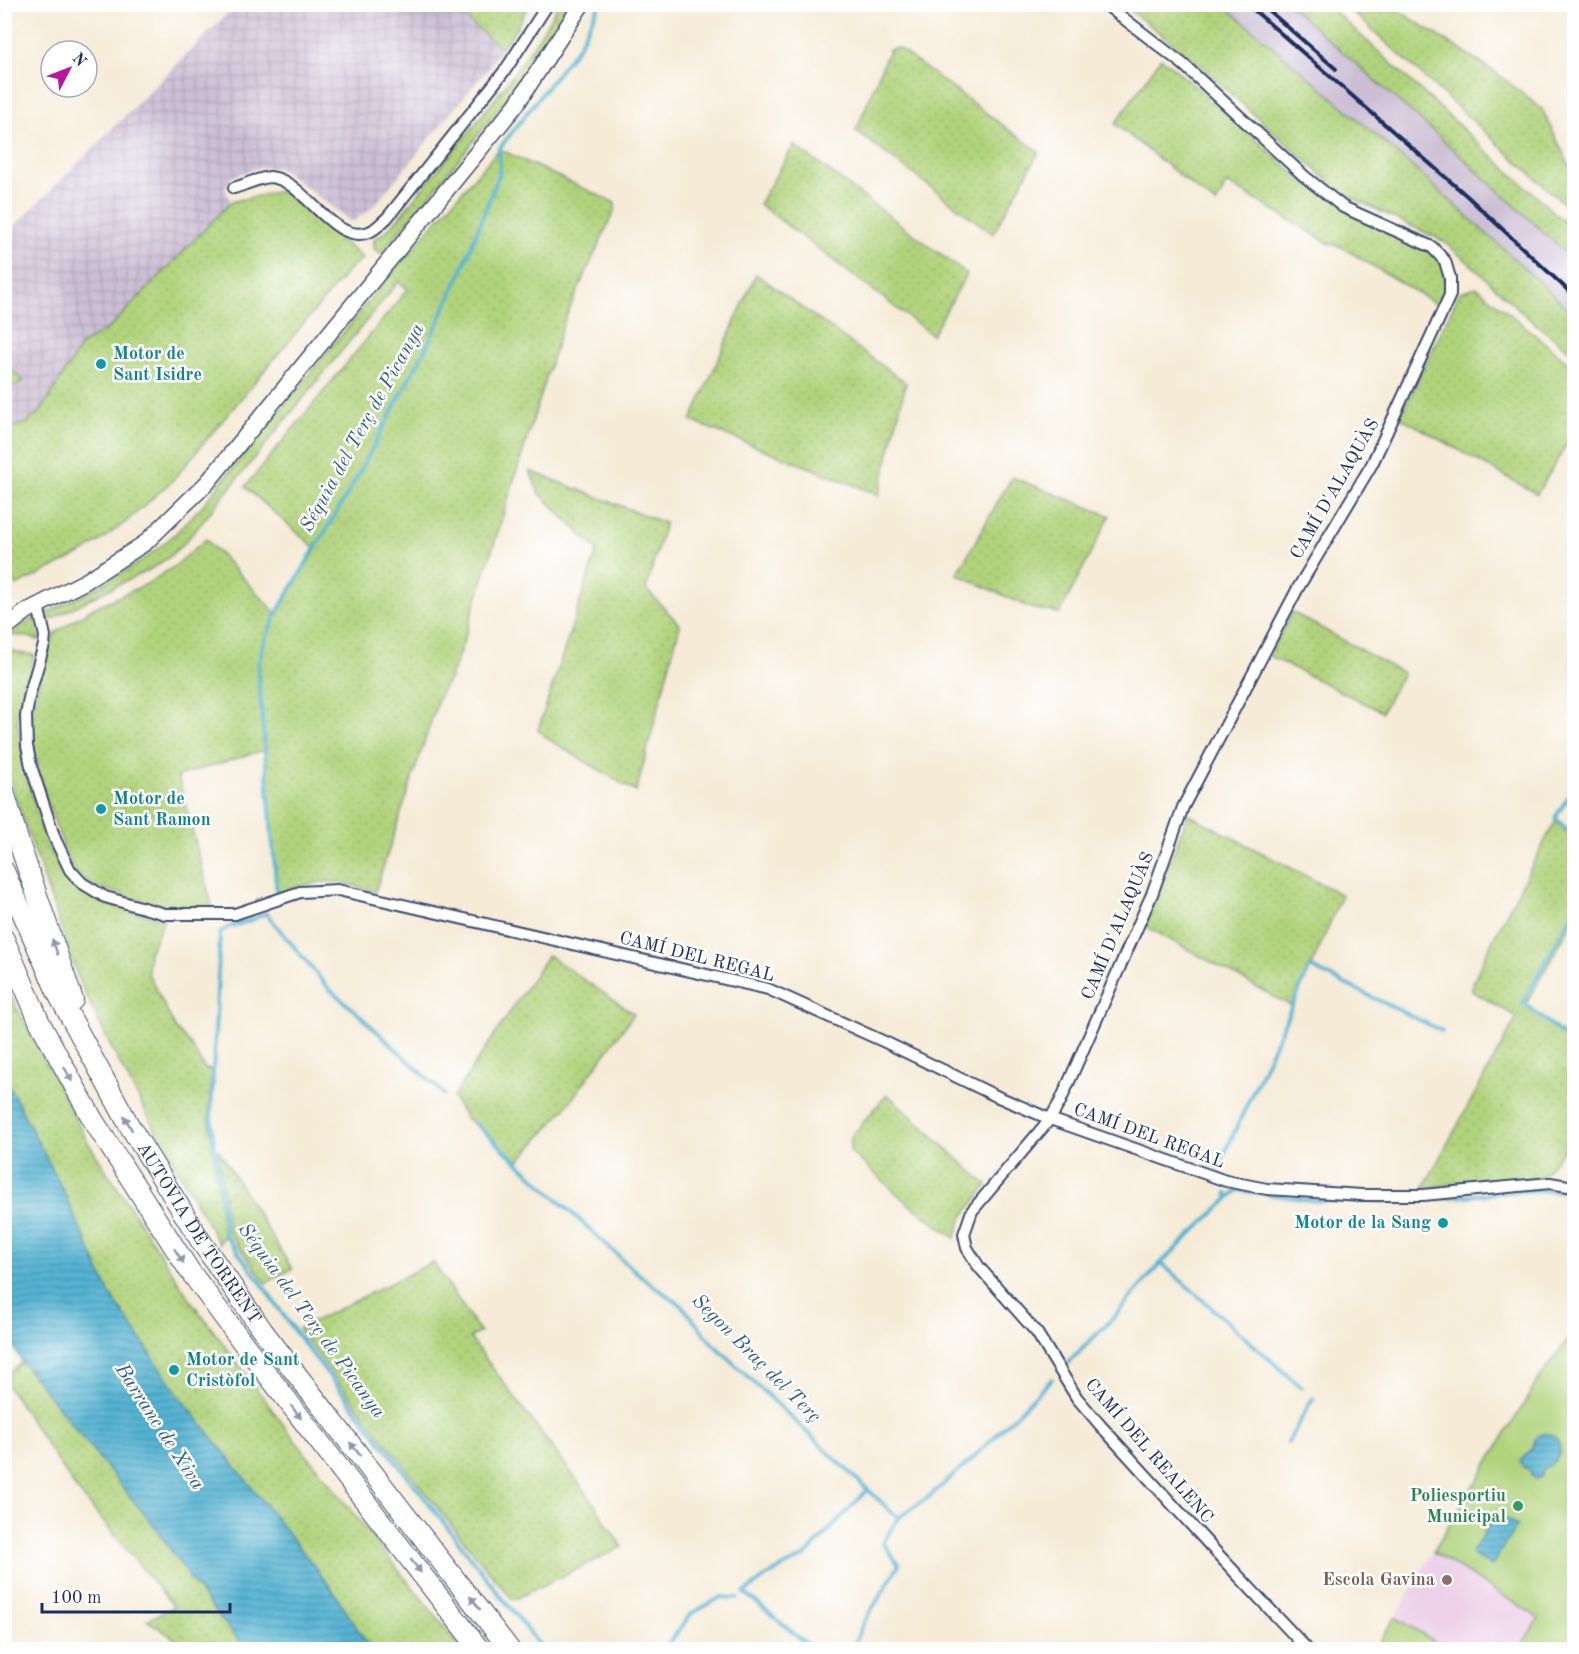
<svg xmlns="http://www.w3.org/2000/svg" width="1579" height="1654" font-family="'Old Standard TT',serif">
<style>
.built{fill:#edd1e9}
.industrial{fill:url(#industrial-grid)}
.railway{fill:#ccbfd4}
.grass{fill:url(#grass-dots);stroke:#66816c;stroke-width:1.5}
.park{fill:#b1d37b;stroke:#66816c;stroke-width:1.5}
.water{fill:url(#water-rules);stroke:#387198;stroke-width:1.5}
.lines{fill:none;stroke-linecap:round;stroke-linejoin:round}
.stream{stroke:#54b3d2;stroke-width:4}
.street-casing{stroke:#3c4b70;stroke-width:14}
.secondary-casing{stroke:#3c4b70;stroke-width:18}
.highway-casing{stroke:#3c4b70;stroke-width:22}
.street{stroke:#fff;stroke-width:10}
.secondary{stroke:#fff;stroke-width:15}
.highway{stroke:#fff;stroke-width:20}
.rail{stroke:#1b2f5e;stroke-width:4}
.oneway{fill:#8d97ae}
.culture-dot{fill:#0f9aa8;stroke:#fff;stroke-width:2}
.leisure-dot{fill:#2e9e5b;stroke:#fff;stroke-width:2}
.education-dot{fill:#8d6e63;stroke:#fff;stroke-width:2}
.labels{text-anchor:middle;dominant-baseline:central;stroke-width:5;stroke-linejoin:round;paint-order:stroke}
.culture-label{font-size:18px;font-weight:bold;fill:#0d838f;stroke:#fff;text-anchor:start}
.street-label{font-size:18px;fill:#1b2f5e;stroke:#fff}
.leisure-label{font-size:18px;font-weight:bold;fill:#27864d;stroke:#fff;text-anchor:end}
.education-label{font-size:18px;font-weight:bold;fill:#785e54;stroke:#fff;text-anchor:end}
.water-label{font-size:20px;font-style:italic;fill:#2f5d87;stroke:#fff}
</style>
<defs>
<pattern id="industrial-grid" width="8" height="8" patternUnits="userSpaceOnUse" patternTransform="scale(1.5)"><rect width="8" height="8" fill="#ccbfd4"/><path d="M0 4h8M4 0v8" fill="none" stroke="#afa4b8"/></pattern>
<pattern id="grass-dots" width="8" height="8" patternUnits="userSpaceOnUse" patternTransform="scale(1.5)"><rect width="8" height="8" fill="#b1d37b"/><path d="M2 2h.1M6 6h.1" fill="none" stroke="#98b56d" stroke-width="1.8" stroke-linecap="round"/></pattern>
<pattern id="water-rules" width="6" height="5" patternUnits="userSpaceOnUse" patternTransform="scale(1.5)"><rect width="6" height="5" fill="#54b3d2"/><path d="M0 2.5h6" fill="none" stroke="#4592ae"/></pattern>
</defs>
<rect width="100%" height="100%" fill="#fff"/>
<filter id="ink" filterUnits="userSpaceOnUse"><feTurbulence type="fractalNoise" baseFrequency=".0167" numOctaves="2"/><feDisplacementMap in="SourceGraphic" scale="12" xChannelSelector="R" yChannelSelector="G"/><feConvolveMatrix kernelMatrix="1 2 1 2 8 2 1 2 1" color-interpolation-filters="sRGB"/></filter>
<filter id="wash" filterUnits="userSpaceOnUse"><feTurbulence type="fractalNoise" baseFrequency=".008" numOctaves="4" result="noise"/><feDisplacementMap in="SourceGraphic" scale="24" xChannelSelector="R" yChannelSelector="G"/><feGaussianBlur stdDeviation="1.35" result="paint"/><feColorMatrix in="noise" values="0 0 0 0 0 0 0 0 0 0 0 0 0 0 0 0 0 1.4 0 .05"/><feComposite in="paint" operator="in"/></filter>
<g filter="url(#wash)">
<rect width="100%" height="100%" fill="#f5ebd7"/>
<!-- built -->
<path class="built" d="M 1433,1552 L 1574,1641 L 1574,1650 L 1376,1650 Z"/>
<!-- industrial -->
<path class="industrial" d="M 236,5 L 450,5 L 501,48 L 490,66 L 372,208 L 352,222 L 280,168 L 258,168 L 233,176 L 225,189 L 231,202 L 109,328 L 82,344 L 40,412 L 27,423 L 12,427 L 5,427 L 5,236 Z"/>
<!-- railway -->
<path class="railway" d="M 1223,5 L 1289,5 L 1432,130 L 1574,260 L 1574,315 L 1467,215 L 1336,100 Z"/>
<!-- grass -->
<path class="grass" d="M 450,5 L 529,5 L 514,32 L 501,48 Z
M 558,5 L 567,5 C 517,96 446,174 381,254 L 374,249 L 374,239 L 385,232 L 396,221 C 451,152 515,82 558,5 Z
M 1123,5 L 1223,5 C 1343,105 1461,207 1574,315 L 1574,354 L 1527,317 L 1468,262 L 1443,241 L 1342,193 L 1183,51 Z
M 1289,5 L 1327,5 L 1332,9 L 1574,231 L 1574,260 L 1432,130 Z
M 1345,5 L 1390,5 L 1494,71 L 1542,109 L 1574,175 L 1574,207 L 1572,211 Z
M 898,48 L 1039,152 L 993,234 L 856,131 L 889,50 Z
M 1161,58 L 1180,73 L 1304,182 L 1434,255 L 1443,267 L 1447,288 L 1439,306 L 1340,246 L 1330,244 L 1227,183 L 1216,204 L 1115,124 Z
M 794,145 L 967,274 L 932,335 L 759,204 Z
M 499,149 L 615,203 L 615,209 L 564,321 L 461,649 L 450,678 L 441,691 L 375,892 C 363,889 349,883 337,882 C 317,880 295,888 277,895 L 264,750 L 178,776 L 212,906 L 161,907 L 91,885 L 76,873 L 67,856 L 45,796 L 34,751 L 31,719 L 40,676 L 48,649 L 55,634 L 62,628 L 91,609 L 147,584 L 175,566 L 206,539 L 276,613 L 315,548 L 245,487 L 408,289 L 398,282 L 199,526 L 183,544 L 168,558 L 149,570 L 99,594 L 50,620 L 46,613 C 88,593 130,572 166,542 C 179,531 190,518 202,506 L 390,275 Z
M 280,191 L 363,258 L 351,267 L 173,480 L 125,523 L 84,552 L 16,586 L 5,573 L 5,427 L 12,427 L 27,423 L 40,412 L 82,344 L 109,328 L 231,202 Z
M 756,274 L 906,383 L 879,495 L 691,421 Z
M 1477,287 L 1574,367 L 1574,432 L 1537,494 L 1400,417 L 1460,292 Z
M 4,362 L 23,381 L 15,386 L 5,387 Z
M 530,471 L 665,523 L 646,589 L 680,625 L 636,792 L 551,741 L 538,730 L 597,550 L 539,493 Z
M 1012,477 L 1110,516 L 1060,613 L 1033,609 L 957,574 Z
M 1292,612 L 1403,673 L 1382,712 L 1269,656 Z
M 34,617 L 38,631 L 39,640 L 24,636 L 9,635 Z
M 4,646 L 18,653 L 35,655 L 25,685 L 17,718 L 23,764 L 46,843 L 63,873 L 83,892 L 105,903 L 164,920 L 149,953 L 148,973 L 176,1029 L 190,1044 L 205,1069 L 212,1069 L 209,1118 L 224,1236 L 219,1244 L 162,1142 L 114,1053 L 80,983 L 5,766 Z
M 1188,814 L 1342,895 L 1311,967 L 1291,1006 L 1145,926 Z
M 1557,818 L 1574,836 L 1574,919 L 1526,1004 L 1558,1033 L 1574,1044 L 1574,1137 L 1540,1179 L 1480,1181 L 1423,1188 L 1517,1017 L 1472,991 L 1473,982 L 1492,941 Z
M 548,955 L 634,1014 L 567,1106 L 519,1161 L 465,1117 L 453,1097 Z
M 4,984 L 89,1144 L 189,1298 L 294,1439 L 462,1649 L 370,1649 L 332,1589 L 175,1390 L 110,1294 L 63,1190 L 5,1078 Z
M 887,1094 L 987,1185 L 962,1218 L 955,1238 L 906,1202 L 850,1151 L 851,1137 Z
M 218,1149 L 292,1269 L 266,1283 L 228,1232 Z
M 433,1262 L 480,1332 L 470,1338 L 591,1499 L 622,1547 L 513,1600 C 439,1512 368,1421 298,1329 Z
M 22,1362 L 157,1530 L 201,1594 L 246,1649 L 190,1649 L 147,1620 L 174,1607 L 74,1486 L 5,1382 L 4,1377 Z"/>
<!-- park -->
<path class="park" d="M 1567,1341 L 1574,1346 L 1574,1649 L 1519,1649 L 1539,1618 L 1433,1552 L 1539,1379 Z
M 1395,1617 L 1447,1649 L 1376,1649 Z"/>
<!-- water -->
<path class="water" d="M 5,1078 L 63,1190 L 110,1294 L 175,1390 L 332,1589 L 370,1649 L 246,1649 L 201,1594 L 157,1530 L 22,1362 L 5,1332 Z
M 1545,1433 C 1557,1435 1565,1448 1556,1460 C 1553,1464 1547,1465 1544,1469 C 1542,1471 1541,1475 1540,1478 L 1536,1479 L 1532,1476 L 1531,1471 L 1523,1467 L 1520,1461 L 1532,1449 L 1536,1437 Z
M 1496,1513 L 1517,1525 L 1492,1566 L 1471,1554 Z"/>
<g class="lines">
<!-- stream -->
<path class="stream" d="M 1574,788 L 1555,818 L 1574,837
M 277,895 L 258,669 L 263,645 L 276,614 L 351,488 L 429,342 L 460,275 L 500,172 L 499,149 L 578,47 L 600,4
M 1574,911 L 1523,1002 L 1551,1025 L 1574,1043
M 444,1094 L 355,1011 L 329,989 L 266,913 L 252,920 L 228,927 L 220,933 L 211,1115 L 225,1235 L 262,1284 L 295,1332 L 543,1650
M 475,1123 L 627,1264 L 647,1281 L 682,1306 L 712,1343 L 898,1518 L 883,1543 L 899,1565 L 864,1622 L 851,1650
M 1218,1168 L 1310,967 L 1442,1031
M 1229,1198 L 1238,1190 L 1316,1201 L 1414,1201
M 1433,1199 L 1533,1190 L 1566,1191 L 1574,1193
M 1161,1263 L 1302,1388
M 1068,1363 L 1113,1318 L 1161,1263 L 1229,1198 L 1227,1193
M 1288,1442 L 1313,1398
M 898,1518 L 930,1496 L 971,1460 L 1052,1379
M 744,1593 L 767,1576 L 787,1565 L 804,1557 L 868,1489
M 745,1593 L 814,1650
M 664,1650 L 691,1614 L 721,1597 L 738,1598"/>
</g>
</g>
<g filter="url(#ink)">
<g class="lines">
<defs>
<path id="street" d="M 1105,4 L 1184,65 L 1304,176 L 1343,207 L 1432,247 L 1445,261 L 1450,278 L 1450,295 L 1372,464 L 1298,588 L 1183,807 L 1152,894 L 1060,1102 L 1050,1119 L 972,1211 L 964,1234 L 967,1248 L 979,1267 L 1037,1333 L 1077,1398 L 1101,1426 L 1215,1551 L 1308,1650
M 234,188 C 244,185 262,177 270,177 C 304,179 333,246 369,232 C 375,230 381,223 387,218 L 506,69 L 548,4
M 38,606 L 45,636 L 44,645 L 30,693 L 26,716 L 27,746 L 31,766 L 55,839 L 70,870 L 82,883 L 105,897 L 165,914 L 235,914 L 300,892 L 338,890 L 768,989 L 887,1043 L 996,1096 L 1050,1119 L 1226,1181 L 1267,1189 L 1362,1195 L 1423,1195 L 1550,1183 L 1574,1187"/>
<path id="secondary" d="M 4,629 L 27,611 L 86,581 L 145,543 L 207,483 L 516,105 L 582,4"/>
<g id="highway">
<path d="M 4,791 L 18,840 L 73,1000"/>
<path id="s1" d="M 4,871 L 58,994 L 129,1125 L 202,1243 L 263,1331 L 510,1650"/>
<path d="M 4,939 L 40,1023 L 93,1120 L 189,1270 L 243,1343 L 480,1650"/>
</g>
</defs>
<!-- street casing -->
<use href="#street" class="street-casing"/>
<!-- secondary casing -->
<use href="#secondary" class="secondary-casing"/>
<!-- highway casing -->
<use href="#highway" class="highway-casing"/>
<!-- street -->
<use href="#street" class="street"/>
<!-- secondary -->
<use href="#secondary" class="secondary"/>
<!-- highway -->
<use href="#highway" class="highway"/>
<!-- rail -->
<path class="rail" d="M 1247,4 L 1467,196 L 1574,296
M 1261,4 L 1336,69"/>
</g>
<!-- one-way arrows -->
<defs><path id="oneway-solid" d="M-6-.8H1V-3.2L6.5 0L1 3.2V.8H-6Z" transform="scale(1.5)"/></defs>
<g class="oneway">
<use href="#oneway-solid" transform="translate(55 947) rotate(-109)"/>
<use href="#oneway-solid" transform="translate(68 1074) rotate(62)"/>
<use href="#oneway-solid" transform="translate(128 1123) rotate(-119)"/>
<use href="#oneway-solid" transform="translate(179 1256) rotate(57)"/>
<use href="#oneway-solid" transform="translate(296 1412) rotate(52)"/>
<use href="#oneway-solid" transform="translate(355 1449) rotate(-128)"/>
<use href="#oneway-solid" transform="translate(416 1566) rotate(52)"/>
<use href="#oneway-solid" transform="translate(475 1603) rotate(-128)"/>
</g>
</g>
<!-- markers -->
<g class="culture-dot">
<circle cx="101" cy="364" r="6"/>
<circle cx="101" cy="809" r="6"/>
<circle cx="1443" cy="1223" r="6"/>
<circle cx="174" cy="1370" r="6"/>
</g>
<circle class="leisure-dot" cx="1518" cy="1506" r="6"/>
<circle class="education-dot" cx="1447" cy="1580" r="6"/>
<g class="labels">
<!-- culture labels -->
<g class="culture-label">
<text x="113" y="354">Motor de<tspan x="113" dy="21">Sant Isidre</tspan></text>
<text x="113" y="799">Motor de<tspan x="113" dy="21">Sant Ramon</tspan></text>
<text x="1431" y="1223" text-anchor="end">Motor de la Sang</text>
<text x="186" y="1360">Motor de Sant<tspan x="186" dy="21">Cristòfol</tspan></text>
</g>
<!-- street labels -->
<g class="street-label">
<text transform="translate(1335 489) rotate(-60)">CAMÍ D'ALAQUÀS</text>
<text transform="translate(1118 926) rotate(-67)">CAMÍ D'ALAQUÀS</text>
<text transform="translate(697 957) rotate(14)">CAMÍ DEL REGAL</text>
<text transform="translate(1149 1136) rotate(20)">CAMÍ DEL REGAL</text>
<text stroke="none"><textPath href="#s1" startOffset="412">AUTOVIA DE TORRENT</textPath></text>
<text transform="translate(1149 1451) rotate(49)">CAMÍ DEL REALENC</text>
</g>
<!-- leisure labels -->
<g class="leisure-label">
<text x="1506" y="1496">Poliesportiu<tspan x="1506" dy="21">Municipal</tspan></text>
</g>
<!-- education labels -->
<g class="education-label">
<text x="1435" y="1580">Escola Gavina</text>
</g>
<!-- water labels -->
<g class="water-label">
<text transform="translate(363 428) rotate(-61)">Séquia del Terç de Picanya</text>
<text transform="translate(311 1321) rotate(54)">Séquia del Terç de Picanya</text>
<text transform="translate(756 1359) rotate(45)">Segon Braç del Terç</text>
<text transform="translate(159 1427) rotate(57)">Barranc de Xiva</text>
</g>
</g>
<!-- margin -->
<rect width="1579" height="1654" fill="none" stroke="#fff" stroke-width="24"/>
<!-- north arrow -->
<g transform="translate(69 69) rotate(48)"><circle r="28" fill="#ffffff" stroke="#a4acbf" stroke-width="1.5"/>
<path d="M0-4.5L10 22L0 15L-10 22Z" fill="#b5179e"/>
<text y="-9" font-size="16" font-weight="bold" text-anchor="middle" fill="#1b2f5e">N</text>
</g>
<!-- scale -->
<path d="M42 1603v9h188v-9" fill="none" stroke="#1b2f5e" stroke-width="3"/>
<text x="51" y="1603" font-size="18" fill="#1b2f5e" stroke="#ffffff" stroke-width="4.5" paint-order="stroke">100 m</text>
</svg>
